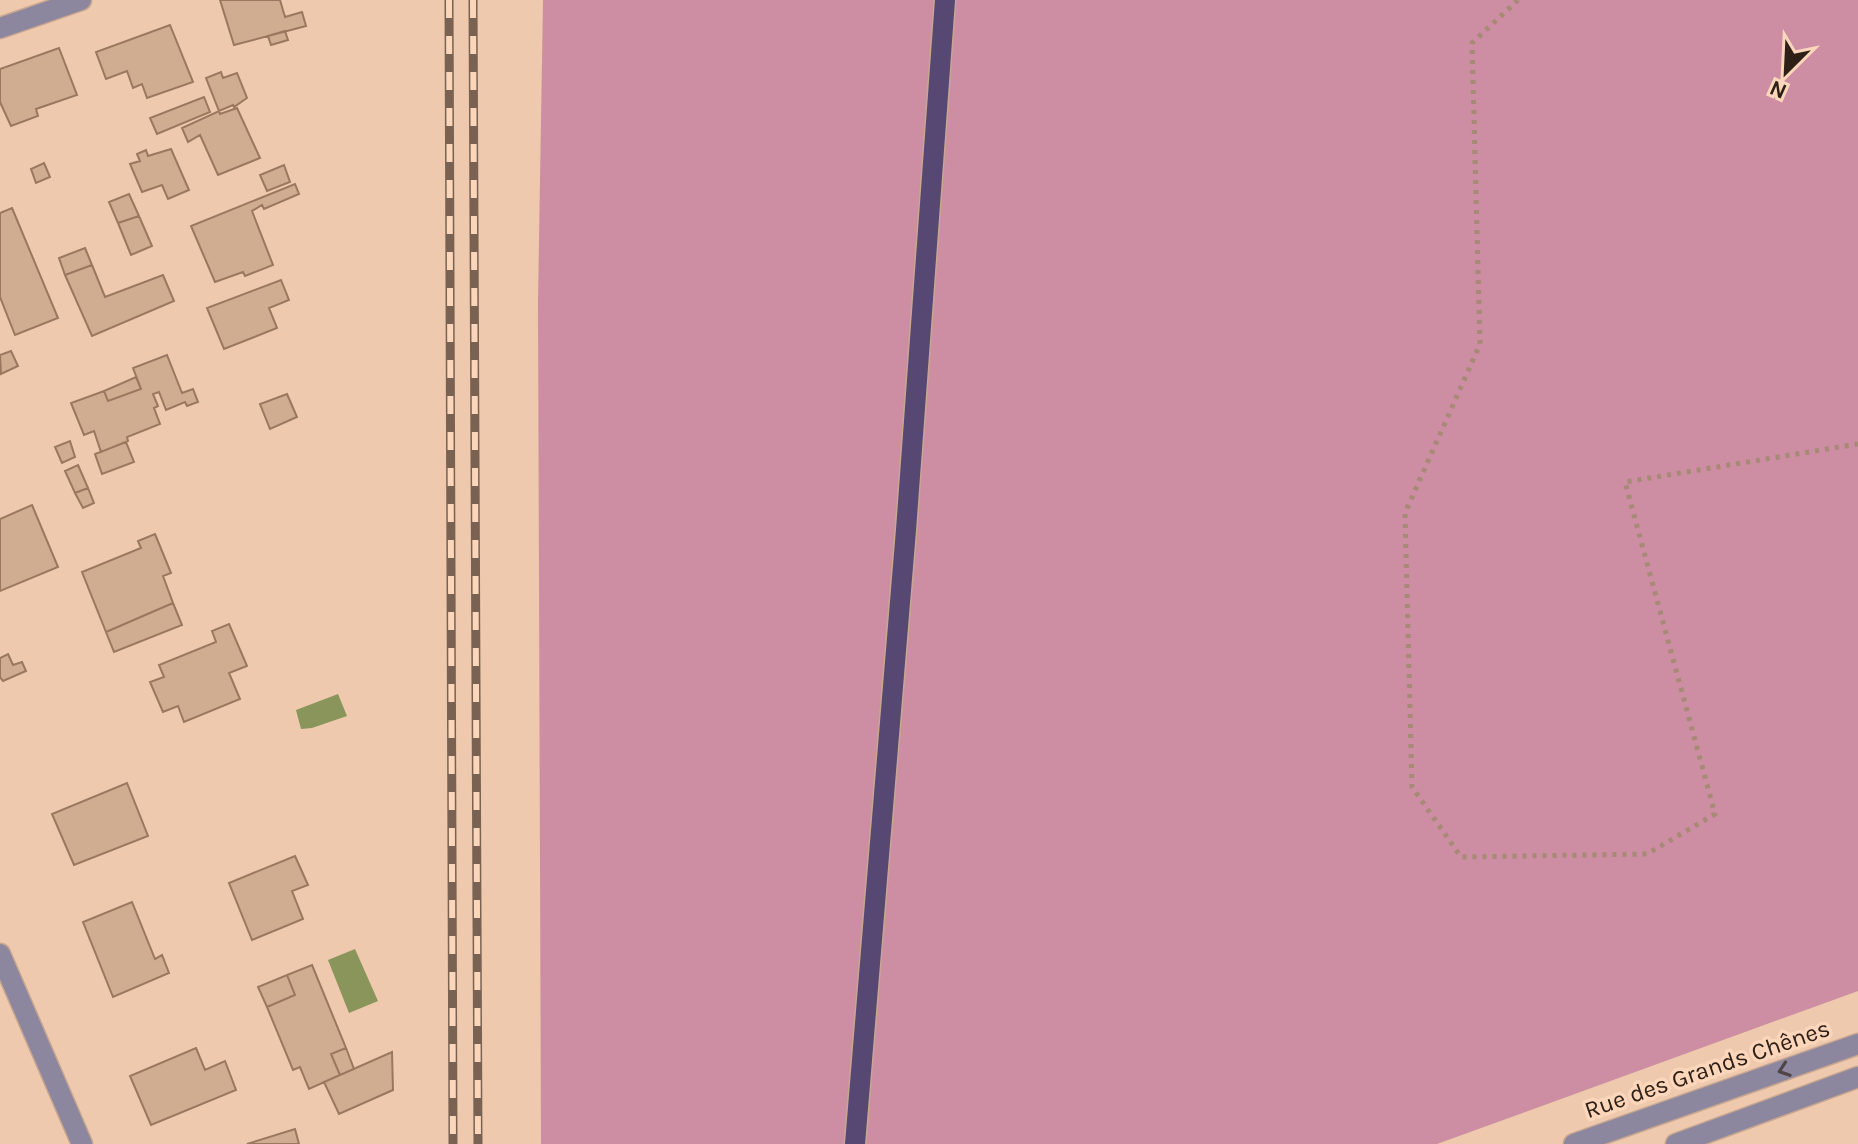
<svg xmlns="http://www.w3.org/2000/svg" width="1858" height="1144" font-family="Karla,sans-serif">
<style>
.green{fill:#cd8da2}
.water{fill:#89955a}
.building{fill:#d0ac91;stroke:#9a785f;stroke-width:2}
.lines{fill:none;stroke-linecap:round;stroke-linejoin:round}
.minor-casing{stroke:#c8a790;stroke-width:23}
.major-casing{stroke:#c8a790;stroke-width:23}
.path{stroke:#a68a75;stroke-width:5;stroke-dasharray:4 6;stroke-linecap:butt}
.minor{stroke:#8d869f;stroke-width:20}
.major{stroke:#564873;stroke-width:20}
.rail-casing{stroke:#796252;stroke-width:9}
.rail{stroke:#fcd6bb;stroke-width:6;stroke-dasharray:18;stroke-linecap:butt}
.oneway{stroke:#4f4446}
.labels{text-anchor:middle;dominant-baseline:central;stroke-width:7;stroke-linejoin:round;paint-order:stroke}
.street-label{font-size:24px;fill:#2e2016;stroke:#fcd6bb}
</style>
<rect width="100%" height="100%" fill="#eec9ae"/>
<!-- green -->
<path class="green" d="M 543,0 L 1858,0 L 1858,991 L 1437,1144 L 541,1144 L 538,303 Z"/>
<!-- water -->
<path class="water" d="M 338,694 L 347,716 L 312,728 L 301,729 L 296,710 Z
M 355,949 L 378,1001 L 349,1013 L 328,960 Z"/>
<!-- building -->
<path class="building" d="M 220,0 L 280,0 L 285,17 L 302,12 L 306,26 L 234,45 Z
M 170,25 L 193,82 L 147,98 L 142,84 L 133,88 L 127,71 L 106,79 L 96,52 Z
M 285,31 L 288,40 L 271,45 L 268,36 Z
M 59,48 L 77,95 L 36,109 L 38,116 L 11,126 L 0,102 L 0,69 Z
M 221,72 L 223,78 L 237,73 L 247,98 L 234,107 L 233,105 L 219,111 L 206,78 Z
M 204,97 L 210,112 L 157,134 L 150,118 Z
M 237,108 L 260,158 L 218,175 L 200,135 L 188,142 L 182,128 L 219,111 L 220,114 Z
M 171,149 L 189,190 L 168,199 L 162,185 L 142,192 L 130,164 L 140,161 L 137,154 L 146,150 L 148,156 Z
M 44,163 L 50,177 L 36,183 L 31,169 Z
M 284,165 L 290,182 L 267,191 L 260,175 Z
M 295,184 L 299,194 L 264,209 L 262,205 L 252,211 L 273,265 L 245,276 L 243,272 L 215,282 L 191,226 Z
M 129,194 L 139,216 L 118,223 L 109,202 Z
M 12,208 L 58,318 L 15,335 L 0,297 L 0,213 Z
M 139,216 L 152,246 L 131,255 L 118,223 Z
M 85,248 L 92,265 L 65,275 L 59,258 Z
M 92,265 L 105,297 L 163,275 L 174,301 L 92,336 L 65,275 Z
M 281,280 L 289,300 L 269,308 L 277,328 L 224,349 L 207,308 Z
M 11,351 L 18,366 L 1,374 L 0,355 Z
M 167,355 L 182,393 L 193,389 L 198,402 L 187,406 L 185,402 L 166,410 L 159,392 L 153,394 L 158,406 L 154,408 L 160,424 L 127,437 L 128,441 L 101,452 L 94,431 L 84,435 L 71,403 L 104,391 L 108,401 L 141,389 L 133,368 Z
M 136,377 L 141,389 L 108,401 L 104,391 Z
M 287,394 L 297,417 L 270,429 L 260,404 Z
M 70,441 L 75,457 L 62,463 L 55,447 Z
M 126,442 L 134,462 L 102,474 L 95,454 Z
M 78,465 L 88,488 L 75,493 L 65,471 Z
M 88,488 L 94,503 L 83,508 L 75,493 Z
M 32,505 L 58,567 L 0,591 L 0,519 Z
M 155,534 L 171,573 L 163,576 L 173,603 L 106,632 L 82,572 L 141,548 L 138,541 Z
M 173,603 L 182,625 L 114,652 L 106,632 Z
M 229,624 L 247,666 L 229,673 L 240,699 L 184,722 L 178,706 L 163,712 L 150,682 L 164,677 L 159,665 L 216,642 L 212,631 Z
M 8,654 L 13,665 L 22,662 L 26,671 L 3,681 L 0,677 L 0,658 Z
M 127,783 L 148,836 L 74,865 L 52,814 Z
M 295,856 L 308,885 L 292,891 L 303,919 L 252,940 L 229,883 Z
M 132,902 L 155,959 L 162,955 L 169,973 L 113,997 L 83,922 Z
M 312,965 L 346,1048 L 331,1054 L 340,1075 L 309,1089 L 300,1067 L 293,1070 L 267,1007 L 295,995 L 287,975 Z
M 287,975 L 295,995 L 267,1007 L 258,987 Z
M 196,1048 L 205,1070 L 225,1061 L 236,1090 L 151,1125 L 130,1076 Z
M 346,1048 L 354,1069 L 340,1075 L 331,1054 Z
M 392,1052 L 393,1090 L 339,1114 L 324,1082 Z
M 295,1129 L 299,1144 L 247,1144 Z"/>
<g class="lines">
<defs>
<path id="minor" d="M 0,28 L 81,0
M 0,954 L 82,1144
M 1574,1144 L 1858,1044
M 1676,1144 L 1858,1077"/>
<path id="major" d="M 855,1144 L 906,530 L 945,0"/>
</defs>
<!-- minor casing -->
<use href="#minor" class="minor-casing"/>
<!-- major casing -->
<use href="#major" class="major-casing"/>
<!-- path -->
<path class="path" d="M 1518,0 L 1472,43 L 1480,344 L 1405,513 L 1412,787 L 1461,857 L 1647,854 L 1715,814 L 1625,482 L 1858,444"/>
<!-- minor -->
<use href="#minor" class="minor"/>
<!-- major -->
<use href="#major" class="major"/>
<defs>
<path id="rail" d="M 449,0 L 453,1144
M 473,0 L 478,1144"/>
</defs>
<!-- rail casing -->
<use href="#rail" class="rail-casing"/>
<!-- rail -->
<use href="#rail" class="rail"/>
</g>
<!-- one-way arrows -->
<defs><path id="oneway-chevron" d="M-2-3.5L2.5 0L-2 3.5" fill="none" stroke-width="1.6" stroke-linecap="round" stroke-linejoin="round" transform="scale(2)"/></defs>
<use class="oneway" href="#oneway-chevron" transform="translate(1784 1070) rotate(161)"/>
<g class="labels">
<!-- street labels -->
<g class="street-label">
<text transform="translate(1707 1069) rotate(-19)">Rue des Grands Chênes</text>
</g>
</g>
<!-- north arrow -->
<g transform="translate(1786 72) rotate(204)" stroke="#fcd6bb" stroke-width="6" paint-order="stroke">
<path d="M0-6L14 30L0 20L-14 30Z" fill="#2e2016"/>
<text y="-12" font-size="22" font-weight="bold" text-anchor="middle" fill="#2e2016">N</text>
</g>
</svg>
